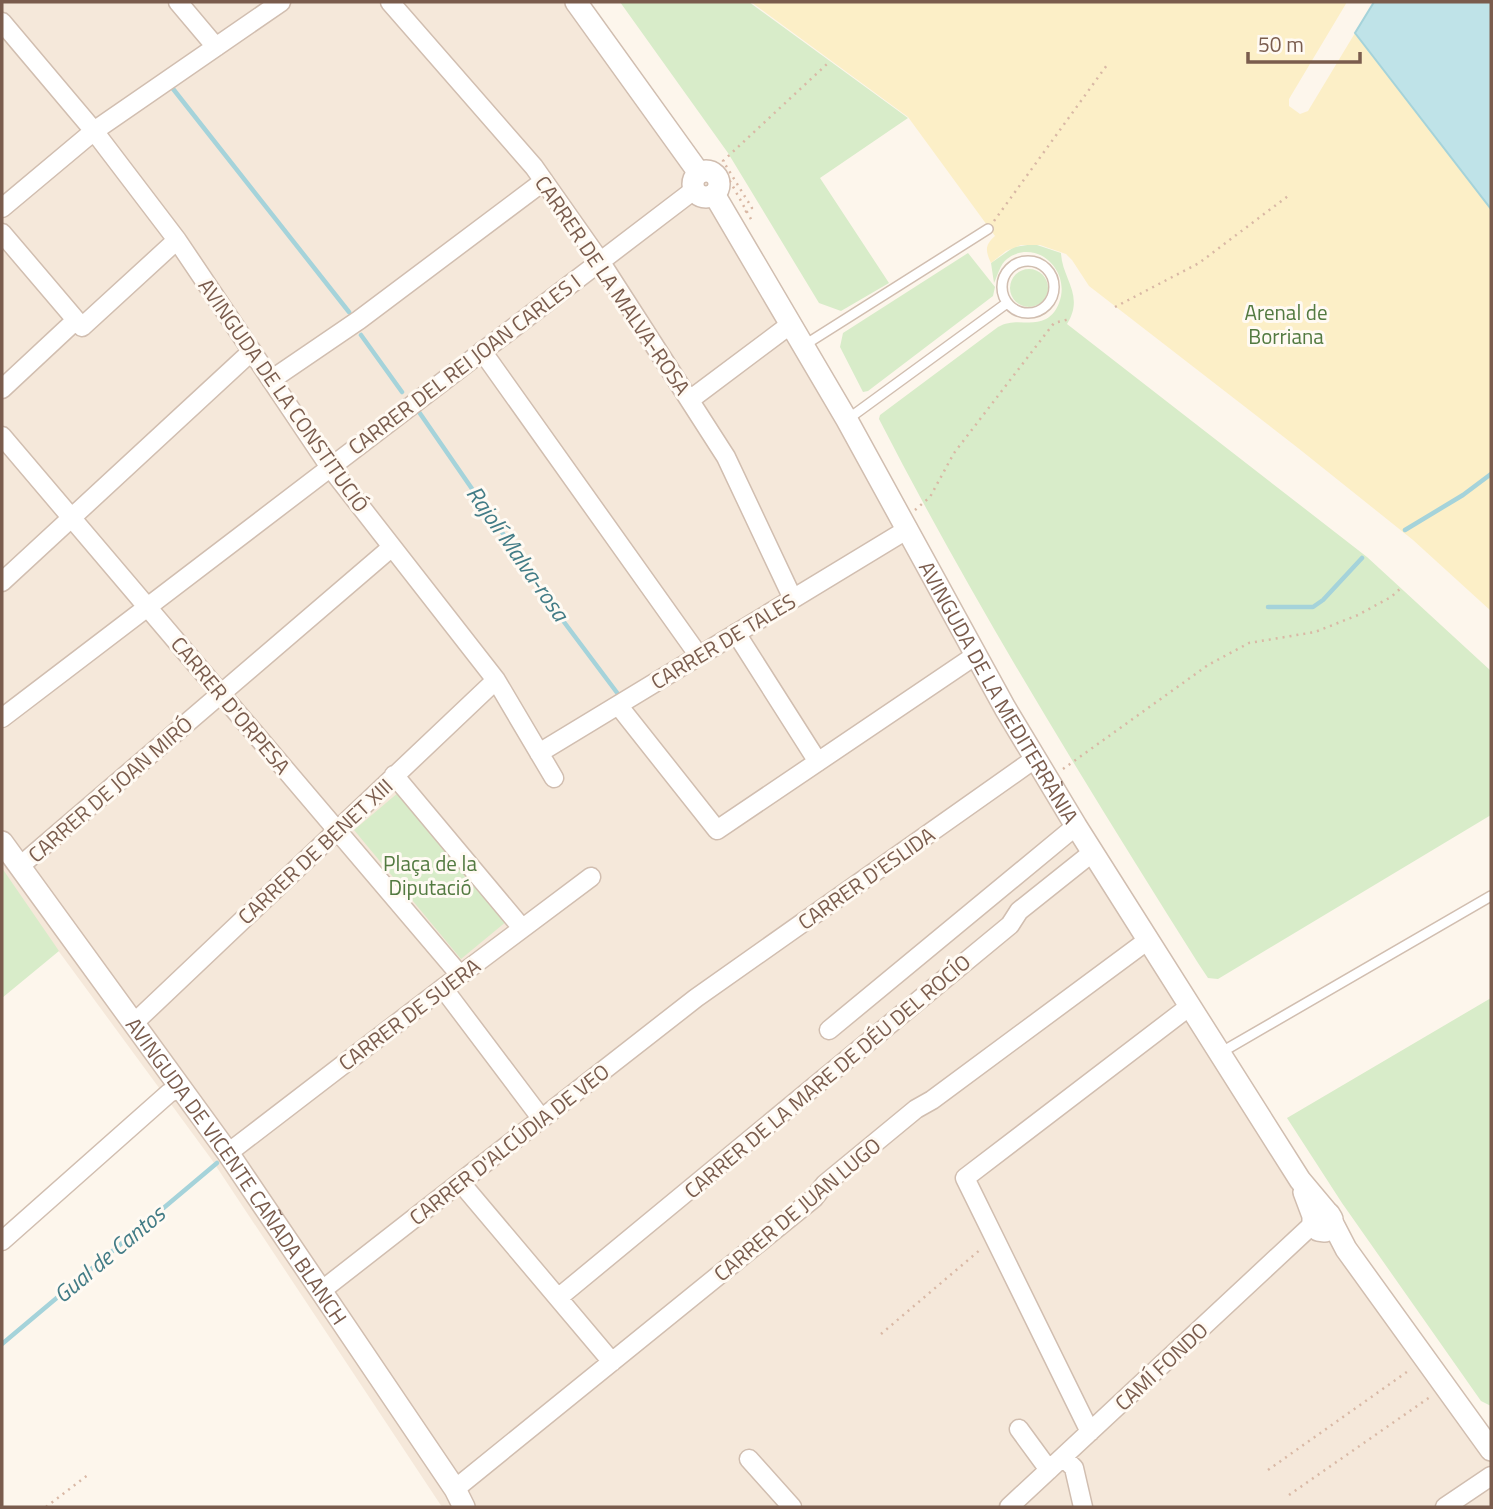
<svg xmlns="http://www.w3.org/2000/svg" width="1493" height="1509" font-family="'Titillium Web',sans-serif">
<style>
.residential{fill:#f5e8da}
.green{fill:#d8ecc9}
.sand{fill:#fcefc7}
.water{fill:#bfe3e8;stroke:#a5d3da;stroke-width:2}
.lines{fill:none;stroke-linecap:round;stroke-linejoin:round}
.stream{stroke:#a5d3da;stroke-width:4.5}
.service-casing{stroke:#d1beb0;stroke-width:12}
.minor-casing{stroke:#d1beb0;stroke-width:21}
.tertiary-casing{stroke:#d1beb0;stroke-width:24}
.path{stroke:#d9b8a5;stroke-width:2.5;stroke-dasharray:2 5;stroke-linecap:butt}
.service{stroke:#fff;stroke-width:9}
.minor{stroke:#fff;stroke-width:18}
.tertiary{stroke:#fff;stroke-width:21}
.labels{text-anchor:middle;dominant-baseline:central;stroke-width:6;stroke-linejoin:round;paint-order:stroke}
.street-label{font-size:21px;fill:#7a5c4d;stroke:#fffaf3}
.park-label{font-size:21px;fill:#537a41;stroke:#fffaf3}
.water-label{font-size:23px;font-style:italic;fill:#437c86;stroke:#fffaf3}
</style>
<rect width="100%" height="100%" fill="#fdf6ec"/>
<!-- residential -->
<path class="residential" d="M 2,2 L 589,2 L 633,61 L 715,182 L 788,300 L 1051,771 L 1341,1225 L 1491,1433 L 1491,1507 L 442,1507 L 212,1160 L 2,874 Z"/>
<!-- green -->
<path class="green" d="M 620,2 L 749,2 L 908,118 L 820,178 L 889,283 L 841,311 L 819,303 L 728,153 Z
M 1034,244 L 1061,253 C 1062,279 1085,295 1067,324 L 1367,557 L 1491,671 L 1491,815 L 1218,979 L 1208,978 L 1198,963 C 1086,785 975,606 879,419 L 880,415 L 998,327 C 1015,317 1030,327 1046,319 C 1052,316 1057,309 1059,303 C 1072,270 1035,237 1007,259 C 1000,264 998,275 994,283 L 991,263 L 1014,247 Z
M 968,253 L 995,287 L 993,296 L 868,391 L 863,392 L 840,347 L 843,333 Z
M1010 288a19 19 0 1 1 38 0a19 19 0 1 1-38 0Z
M 399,792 L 507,921 L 461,959 L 354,830 Z
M 2,868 L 59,951 L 2,998 Z
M 1491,998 L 1491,1406 L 1481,1401 L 1342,1203 L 1287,1118 Z"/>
<!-- sand -->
<path class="sand" d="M 751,2 L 1347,2 L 1289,99 L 1289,106 L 1300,114 L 1308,111 L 1355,33 L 1491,209 L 1491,611 L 1413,540 L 1298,448 L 1089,286 L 1072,260 L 1066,254 L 1040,245 L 1021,245 L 1006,251 L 991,263 C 985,250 985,245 995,236 L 908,117 Z"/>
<!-- water -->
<path class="water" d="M 1374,2 L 1491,2 L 1491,209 L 1355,33 Z"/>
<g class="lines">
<!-- stream -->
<path class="stream" d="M 170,85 L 349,312
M 361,335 L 402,392
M 419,412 L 564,622 L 618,694
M 1405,530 L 1463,495 L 1491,474
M 1268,607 L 1313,607 L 1323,600 L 1362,558
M 2,1344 L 217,1163"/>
<defs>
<path id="service" d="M1002 287a26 26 0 1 1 52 0a26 26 0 1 1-52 0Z
M 803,346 L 988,229
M 848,419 L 1007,303
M 1220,1053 L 1491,896"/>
<path id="minor" d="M 178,2 L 216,47
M 390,2 L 534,167 L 600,261 L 726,457 L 793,599
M 2,22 L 94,131 L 177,240 L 329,466 L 496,680 L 554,778
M 2,208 L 94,131 L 281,2
M 2,233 L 82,327 L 177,240
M 482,351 L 699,656
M 271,380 L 359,320 L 544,181
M 2,389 L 76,320
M 691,399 L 791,324
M 2,436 L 460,975
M 2,582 L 252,351
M 736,633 L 818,762
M 618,705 L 717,830 L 976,655
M 2,718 L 694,190
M 539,753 L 908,529
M 394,775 L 522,928
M 20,866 L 392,547
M 443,988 L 541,1118
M 134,1023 L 496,680
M 829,1030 L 1076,826
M 228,1153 L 443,988 L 591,877
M 461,1183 L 612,1362
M 2,1241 L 169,1093 L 181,1088
M 321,1291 L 696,998 L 1036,758
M 558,1298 L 1010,925 L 1019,911 L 1093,852
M 1019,1429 L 1049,1470
M 1090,1432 L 965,1178 L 1190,1006
M 1063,1457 L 1074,1468 L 1083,1507
M 749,1459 L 792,1507
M 455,1489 L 814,1198 L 825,1184 L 916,1109 L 932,1100 L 1148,940
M 1009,1507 L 1313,1224
M 1445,1507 L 1491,1476"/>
<g id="tertiary">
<path d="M 576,2 L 699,173"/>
<circle cx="706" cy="184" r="13"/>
<path id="s1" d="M 714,194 L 847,420 L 1005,708 L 1076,826 L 1300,1180 L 1326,1211"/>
<path id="s2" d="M 2,842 L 228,1153 L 455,1489 L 464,1507"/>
<path d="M 1304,1192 L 1313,1216 L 1313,1224 L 1318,1230 L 1325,1231 L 1331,1228 L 1332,1219 L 1329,1214"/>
<path d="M 1332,1222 L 1346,1249 L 1491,1450"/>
</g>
</defs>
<!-- service casing -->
<use href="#service" class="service-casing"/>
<!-- minor casing -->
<use href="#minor" class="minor-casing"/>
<!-- tertiary casing -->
<use href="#tertiary" class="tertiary-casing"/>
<!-- path -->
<path class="path" d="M 716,165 L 726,174 L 752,221
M 745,212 L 752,208 L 723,161 L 827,64
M 994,221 L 1107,65
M 1115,307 L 1199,263 L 1288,196
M 915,510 L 930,497 L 954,453 L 1054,323 L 1070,319
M 1063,769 L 1208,665 L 1249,643 L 1315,632 L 1358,615 L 1391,597 L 1401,588
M 881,1334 L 981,1249
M 1268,1470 L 1411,1369
M 1289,1495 L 1430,1397
M 46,1507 L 89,1474"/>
<!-- service -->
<use href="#service" class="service"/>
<!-- minor -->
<use href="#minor" class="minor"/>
<!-- tertiary -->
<use href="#tertiary" class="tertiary"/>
</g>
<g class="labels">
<!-- street labels -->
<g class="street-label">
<text transform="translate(613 285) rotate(56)">CARRER DE LA MALVA-ROSA</text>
<text transform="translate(464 364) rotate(-37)">CARRER DEL REI JOAN CARLES I</text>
<text transform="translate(284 395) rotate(55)">AVINGUDA DE LA CONSTITUCIÓ</text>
<text transform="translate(723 641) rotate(-31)">CARRER DE TALES</text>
<text stroke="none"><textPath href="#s1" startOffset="574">AVINGUDA DE LA MEDITERRÀNIA</textPath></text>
<text transform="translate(231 705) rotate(50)">CARRER D'ORPESA</text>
<text transform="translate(110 789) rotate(-41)">CARRER DE JOAN MIRÓ</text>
<text transform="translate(315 851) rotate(-43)">CARRER DE BENET XIII</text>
<text transform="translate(866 878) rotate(-35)">CARRER D'ESLIDA</text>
<text transform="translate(409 1014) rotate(-37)">CARRER DE SUERA</text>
<text transform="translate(827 1076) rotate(-40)">CARRER DE LA MARE DE DÉU DEL ROCÍO</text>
<text transform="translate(509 1144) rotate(-38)">CARRER D'ALCÚDIA DE VEO</text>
<text stroke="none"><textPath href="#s2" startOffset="404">AVINGUDA DE VICENTE CAÑADA BLANCH</textPath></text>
<text transform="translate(797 1209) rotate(-40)">CARRER DE JUAN LUGO</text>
<text transform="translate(1161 1366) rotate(-43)">CAMÍ FONDO</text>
</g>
<!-- park labels -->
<g class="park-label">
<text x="1286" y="312">Arenal de<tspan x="1286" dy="24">Borriana</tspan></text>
<text x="430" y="863">Plaça de la<tspan x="430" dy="24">Diputació</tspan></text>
</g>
<!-- water labels -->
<g class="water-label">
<text transform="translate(518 553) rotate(55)">Rajolí Malva-rosa</text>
<text transform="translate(109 1254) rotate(-40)">Gual de Cantos</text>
</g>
</g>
<!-- border -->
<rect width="1493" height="1509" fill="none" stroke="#7a5c4d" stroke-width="7"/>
<!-- scale -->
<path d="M1248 52v10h112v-10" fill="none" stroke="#7a5c4d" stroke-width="3.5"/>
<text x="1258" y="52" font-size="21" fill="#7a5c4d" stroke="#fffaf3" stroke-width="5" paint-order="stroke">50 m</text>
</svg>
